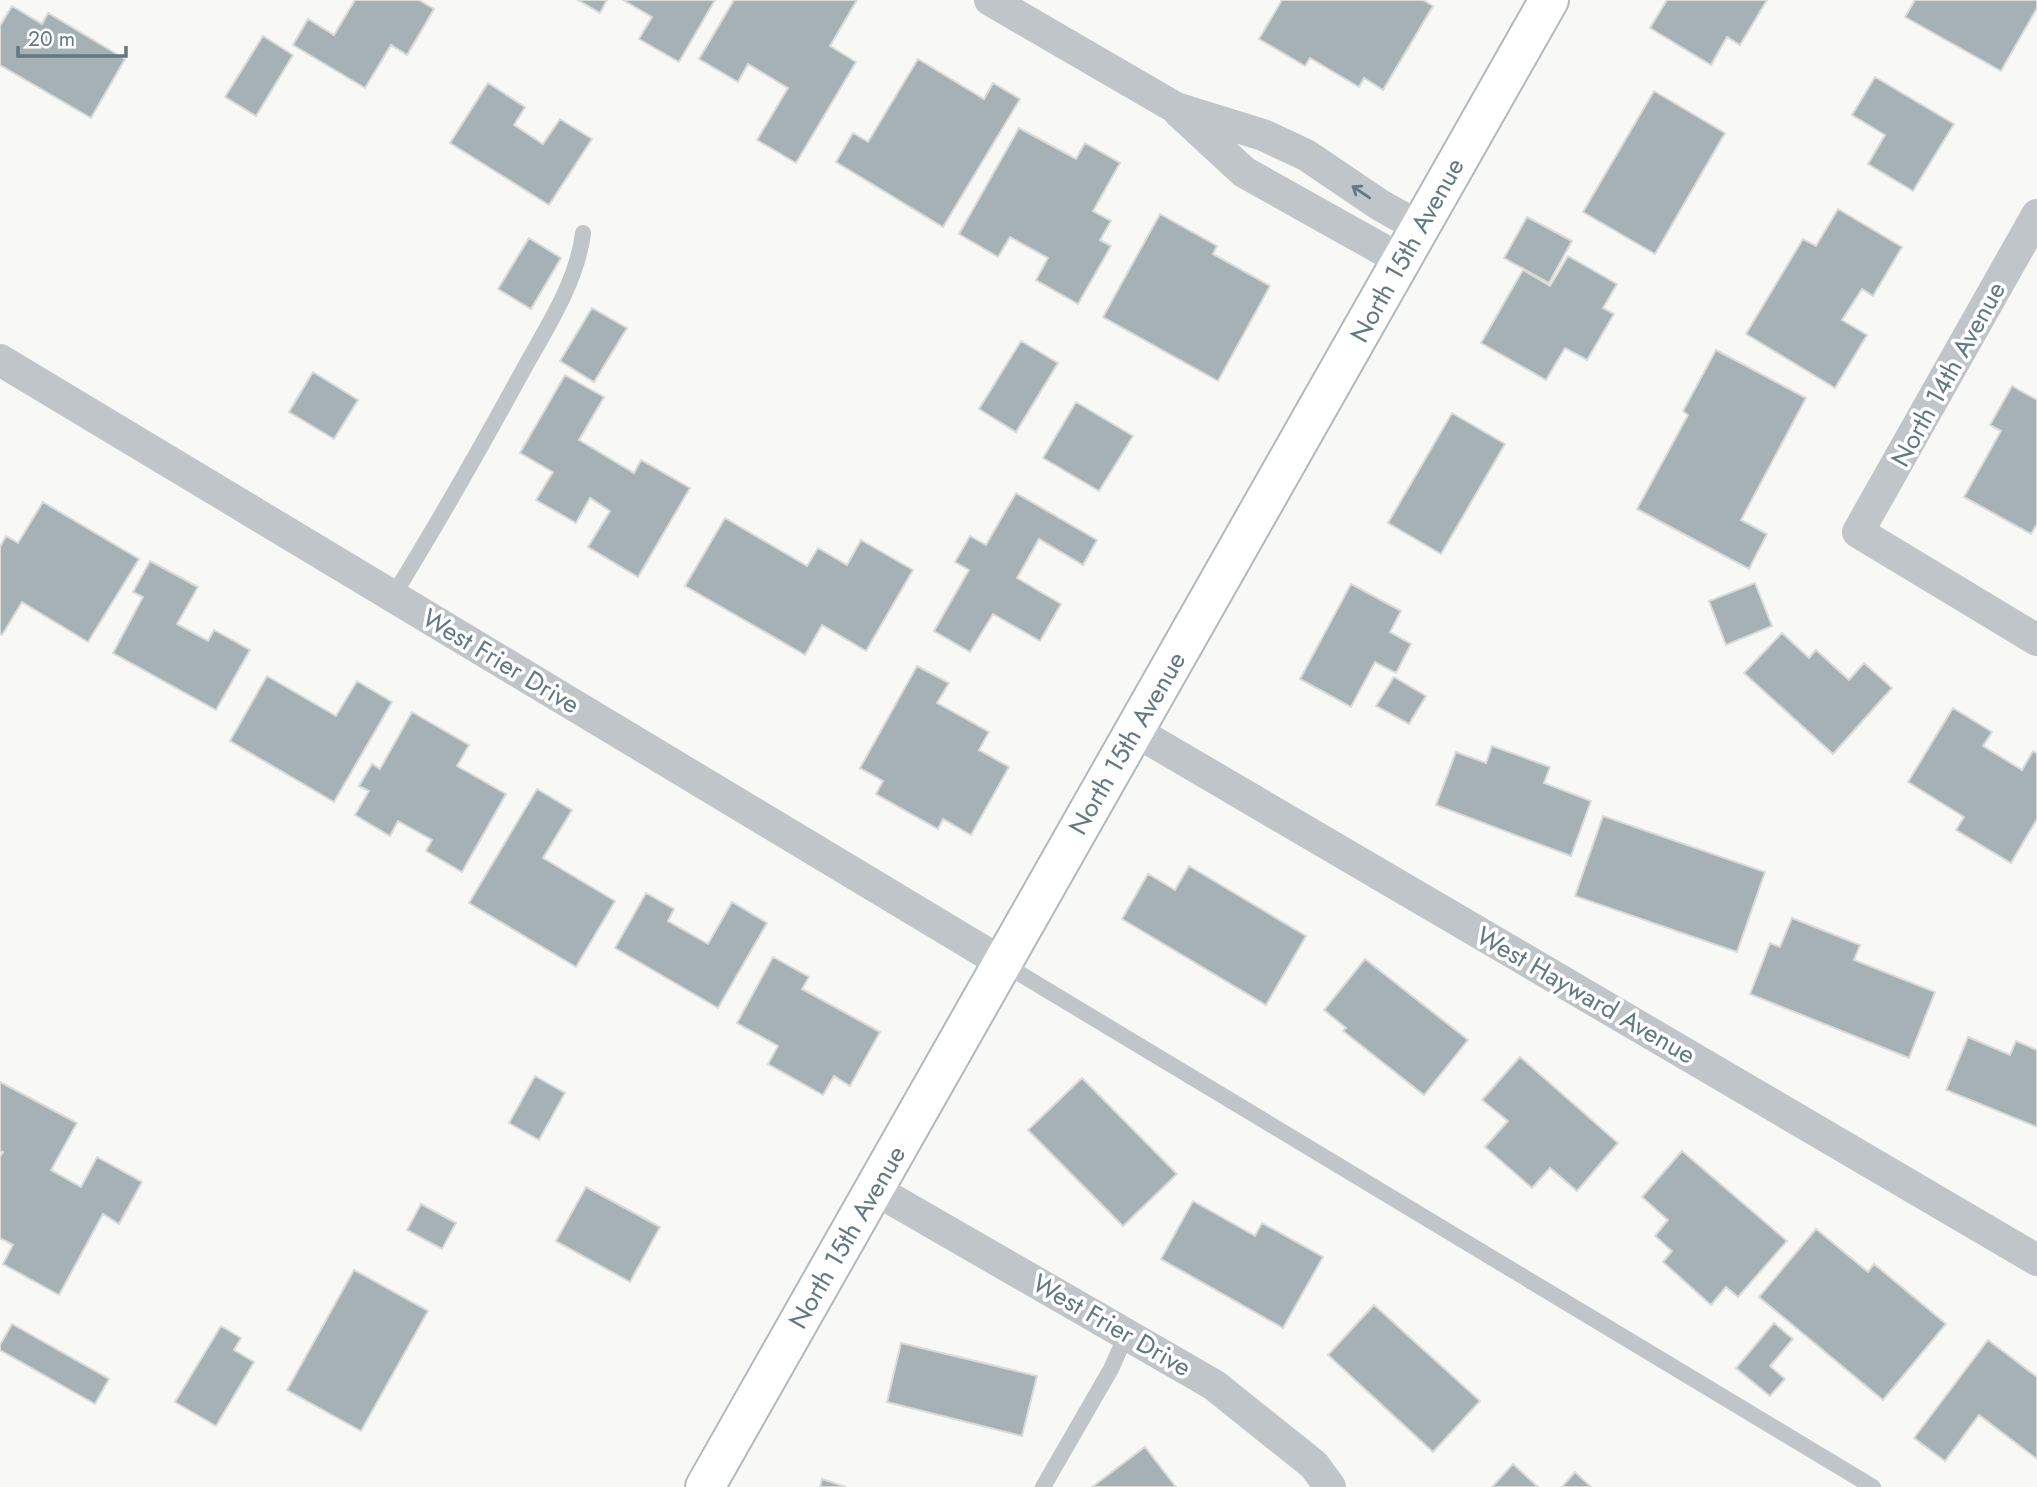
<svg xmlns="http://www.w3.org/2000/svg" width="2037" height="1487" font-family="Jost,sans-serif">
<style>
.building{fill:#a6b1b5;stroke:#dadad8;stroke-width:2}
.lines{fill:none;stroke-linecap:round;stroke-linejoin:round}
.secondary-casing{stroke:#b1b9bd;stroke-width:42}
.lane{stroke:#bfc5c8;stroke-width:16}
.street{stroke:#bfc5c8;stroke-width:32}
.secondary{stroke:#fff;stroke-width:38}
.oneway{stroke:#637881}
.labels{text-anchor:middle;dominant-baseline:central;stroke-width:7;stroke-linejoin:round;paint-order:stroke}
.street-label{font-size:26px;fill:#637881;stroke:#fff}
</style>
<rect width="100%" height="100%" fill="#f8f8f6"/>
<!-- building -->
<path class="building" d="M 355,0 L 419,0 L 434,9 L 407,55 L 391,45 L 365,88 L 293,45 L 308,19 L 334,35 Z
M 578,0 L 607,0 L 600,13 Z
M 623,0 L 715,0 L 679,62 L 639,39 L 652,17 Z
M 734,0 L 857,0 L 830,46 L 856,62 L 796,163 L 757,140 L 788,88 L 748,64 L 738,82 L 699,59 Z
M 1282,0 L 1423,0 L 1433,6 L 1383,90 L 1364,78 L 1359,87 L 1310,58 L 1305,66 L 1259,39 Z
M 1667,0 L 1767,0 L 1740,45 L 1727,37 L 1711,65 L 1650,28 Z
M 1915,0 L 2037,0 L 2037,8 L 2001,71 L 1905,17 Z
M 12,6 L 42,24 L 48,13 L 125,59 L 91,118 L 0,65 L 0,26 Z
M 263,36 L 293,55 L 256,116 L 225,97 Z
M 918,59 L 984,99 L 993,83 L 1020,99 L 943,227 L 836,162 L 853,133 L 868,142 Z
M 1875,77 L 1954,124 L 1913,191 L 1868,164 L 1885,135 L 1852,115 Z
M 488,83 L 525,107 L 514,125 L 543,144 L 560,119 L 592,139 L 549,205 L 450,143 Z
M 1654,91 L 1725,133 L 1655,254 L 1583,212 Z
M 1019,128 L 1076,159 L 1085,143 L 1120,163 L 1093,211 L 1111,221 L 1100,240 L 1111,246 L 1078,304 L 1036,280 L 1048,258 L 1010,237 L 998,257 L 959,234 Z
M 1838,209 L 1902,247 L 1873,296 L 1862,289 L 1842,320 L 1867,335 L 1835,388 L 1746,334 L 1803,239 L 1816,246 Z
M 1160,214 L 1217,246 L 1213,254 L 1270,286 L 1218,381 L 1103,317 Z
M 1527,217 L 1572,241 L 1549,283 L 1504,258 Z
M 529,238 L 561,258 L 531,309 L 498,289 Z
M 1568,256 L 1617,284 L 1603,308 L 1614,314 L 1587,360 L 1565,348 L 1546,380 L 1481,343 L 1523,270 L 1550,286 Z
M 592,308 L 627,328 L 594,382 L 560,361 Z
M 1021,341 L 1058,363 L 1016,432 L 979,409 Z
M 1716,350 L 1806,398 L 1741,520 L 1767,534 L 1749,569 L 1637,509 L 1688,415 L 1683,411 Z
M 313,372 L 358,400 L 334,439 L 289,412 Z
M 565,375 L 604,397 L 579,440 L 634,473 L 641,460 L 690,488 L 638,577 L 588,547 L 610,511 L 590,498 L 576,523 L 536,500 L 553,472 L 520,453 Z
M 2012,386 L 2037,400 L 2037,524 L 2031,534 L 1964,497 L 2001,431 L 1990,425 Z
M 1076,402 L 1133,436 L 1099,491 L 1043,458 Z
M 1452,413 L 1505,444 L 1441,554 L 1388,523 Z
M 1016,493 L 1097,540 L 1083,565 L 1039,539 L 1017,578 L 1061,604 L 1040,641 L 993,614 L 970,652 L 934,631 L 969,570 L 955,562 L 970,536 L 986,545 Z
M 43,502 L 139,559 L 88,642 L 22,602 L 2,635 L 0,634 L 0,547 L 6,536 L 18,543 Z
M 725,518 L 807,566 L 818,548 L 847,565 L 861,540 L 913,570 L 866,651 L 822,625 L 805,655 L 685,586 Z
M 150,561 L 198,587 L 177,624 L 208,641 L 214,630 L 250,650 L 216,710 L 113,653 L 143,597 L 133,592 Z
M 1755,583 L 1772,626 L 1726,645 L 1709,601 Z
M 1351,584 L 1401,611 L 1390,632 L 1411,644 L 1396,673 L 1375,662 L 1351,707 L 1300,679 Z
M 1782,633 L 1809,658 L 1816,650 L 1849,680 L 1864,663 L 1892,688 L 1833,754 L 1744,673 Z
M 917,666 L 949,683 L 937,703 L 989,732 L 979,750 L 1009,767 L 971,835 L 943,819 L 938,829 L 876,794 L 883,781 L 860,768 Z
M 267,676 L 336,716 L 357,681 L 392,702 L 334,802 L 230,741 Z
M 1394,677 L 1426,696 L 1409,724 L 1376,706 Z
M 1953,708 L 1992,732 L 1983,746 L 2022,770 L 2033,751 L 2037,753 L 2037,819 L 2011,863 L 1956,830 L 1964,817 L 1908,782 Z
M 412,712 L 469,745 L 457,766 L 506,794 L 462,872 L 426,851 L 432,840 L 398,821 L 390,836 L 355,815 L 369,791 L 359,786 L 372,764 L 380,769 Z
M 1492,746 L 1550,767 L 1544,783 L 1591,801 L 1571,856 L 1436,805 L 1456,752 L 1486,763 Z
M 537,789 L 572,810 L 543,858 L 615,901 L 576,967 L 469,903 Z
M 1603,816 L 1765,872 L 1737,952 L 1575,896 Z
M 1189,866 L 1306,936 L 1266,1005 L 1122,919 L 1148,874 L 1175,890 Z
M 646,893 L 674,909 L 668,921 L 708,944 L 732,902 L 767,923 L 718,1008 L 615,948 Z
M 1792,918 L 1860,945 L 1854,960 L 1935,992 L 1909,1058 L 1750,994 L 1770,943 L 1780,947 Z
M 773,957 L 809,977 L 802,989 L 880,1032 L 850,1086 L 834,1076 L 823,1095 L 768,1064 L 778,1046 L 737,1023 Z
M 1365,959 L 1468,1040 L 1424,1095 L 1343,1031 L 1346,1028 L 1324,1010 Z
M 1968,1037 L 2010,1055 L 2016,1041 L 2037,1050 L 2037,1127 L 1946,1090 Z
M 1520,1057 L 1618,1143 L 1577,1191 L 1550,1168 L 1532,1188 L 1485,1147 L 1508,1121 L 1482,1100 Z
M 535,1076 L 565,1093 L 539,1140 L 509,1123 Z
M 1082,1078 L 1177,1174 L 1123,1226 L 1028,1130 Z
M 0,1082 L 77,1123 L 51,1170 L 81,1187 L 97,1157 L 142,1182 L 119,1224 L 103,1214 L 59,1295 L 3,1264 L 13,1245 L 0,1238 L 0,1157 L 3,1152 L 0,1151 Z
M 1682,1151 L 1787,1241 L 1738,1297 L 1726,1287 L 1711,1305 L 1663,1262 L 1672,1251 L 1655,1236 L 1668,1220 L 1642,1197 Z
M 586,1187 L 660,1227 L 630,1282 L 556,1241 Z
M 1193,1201 L 1255,1236 L 1262,1223 L 1323,1257 L 1283,1328 L 1161,1259 Z
M 421,1204 L 456,1223 L 442,1249 L 407,1230 Z
M 1816,1229 L 1868,1272 L 1874,1264 L 1946,1324 L 1883,1400 L 1759,1297 Z
M 354,1270 L 428,1311 L 361,1431 L 287,1390 Z
M 1374,1305 L 1480,1401 L 1433,1452 L 1328,1355 Z
M 1774,1323 L 1793,1339 L 1770,1366 L 1785,1379 L 1770,1396 L 1736,1368 Z
M 12,1324 L 109,1379 L 95,1404 L 0,1350 L 0,1345 Z
M 221,1326 L 241,1338 L 234,1350 L 254,1362 L 216,1426 L 175,1402 Z
M 1988,1340 L 2037,1377 L 2037,1459 L 1979,1415 L 1945,1461 L 1914,1438 Z
M 901,1343 L 1037,1376 L 1022,1436 L 887,1402 Z
M 1145,1447 L 1176,1487 L 1092,1487 Z
M 1513,1464 L 1538,1487 L 1492,1487 Z
M 1575,1472 L 1591,1487 L 1562,1487 Z
M 822,1479 L 846,1487 L 820,1487 Z"/>
<g class="lines">
<defs>
<path id="secondary" d="M 705,1487 L 1549,0"/>
</defs>
<!-- secondary casing -->
<use href="#secondary" class="secondary-casing"/>
<!-- lane -->
<path class="lane" d="M 393,596 C 438,523 480,449 521,374 C 545,330 577,283 583,233
M 1002,963 L 1873,1487
M 1043,1487 L 1111,1369 L 1127,1333"/>
<!-- street -->
<path class="street" d="M 990,0 L 1176,108 L 1263,135 L 1306,155 L 1380,205 L 1419,227
M 1179,112 L 1244,172 L 1401,260
M 2037,215 L 1858,532 L 2037,640
M 0,360 L 1001,962
M 1135,731 L 2037,1260
M 874,1189 L 1214,1385 L 1314,1465 L 1330,1487"/>
<!-- secondary -->
<use href="#secondary" class="secondary"/>
</g>
<!-- one-way arrows -->
<defs><path id="oneway-shaft" d="M-6 0H5M1.5-3L5.5 0L1.5 3" fill="none" stroke-width="1.6" stroke-linecap="round" stroke-linejoin="round" transform="scale(1.75)"/></defs>
<use class="oneway" href="#oneway-shaft" transform="translate(1361 192) rotate(-146)"/>
<g class="labels">
<!-- street labels -->
<g class="street-label">
<text transform="translate(1407 250) rotate(-61)">North 15th Avenue</text>
<text transform="translate(1948 374) rotate(-61)">North 14th Avenue</text>
<text transform="translate(501 661) rotate(31)">West Frier Drive</text>
<text transform="translate(1127 743) rotate(-60)">North 15th Avenue</text>
<text transform="translate(1586 995) rotate(30)">West Hayward Avenue</text>
<text transform="translate(847 1237) rotate(-60)">North 15th Avenue</text>
<text transform="translate(1112 1325) rotate(30)">West Frier Drive</text>
</g>
</g>
<!-- scale -->
<path d="M18 46v10h108v-10" fill="none" stroke="#637881" stroke-width="3.5"/>
<text x="28" y="46" font-size="21" fill="#637881" stroke="#ffffff" stroke-width="5" paint-order="stroke">20 m</text>
</svg>
